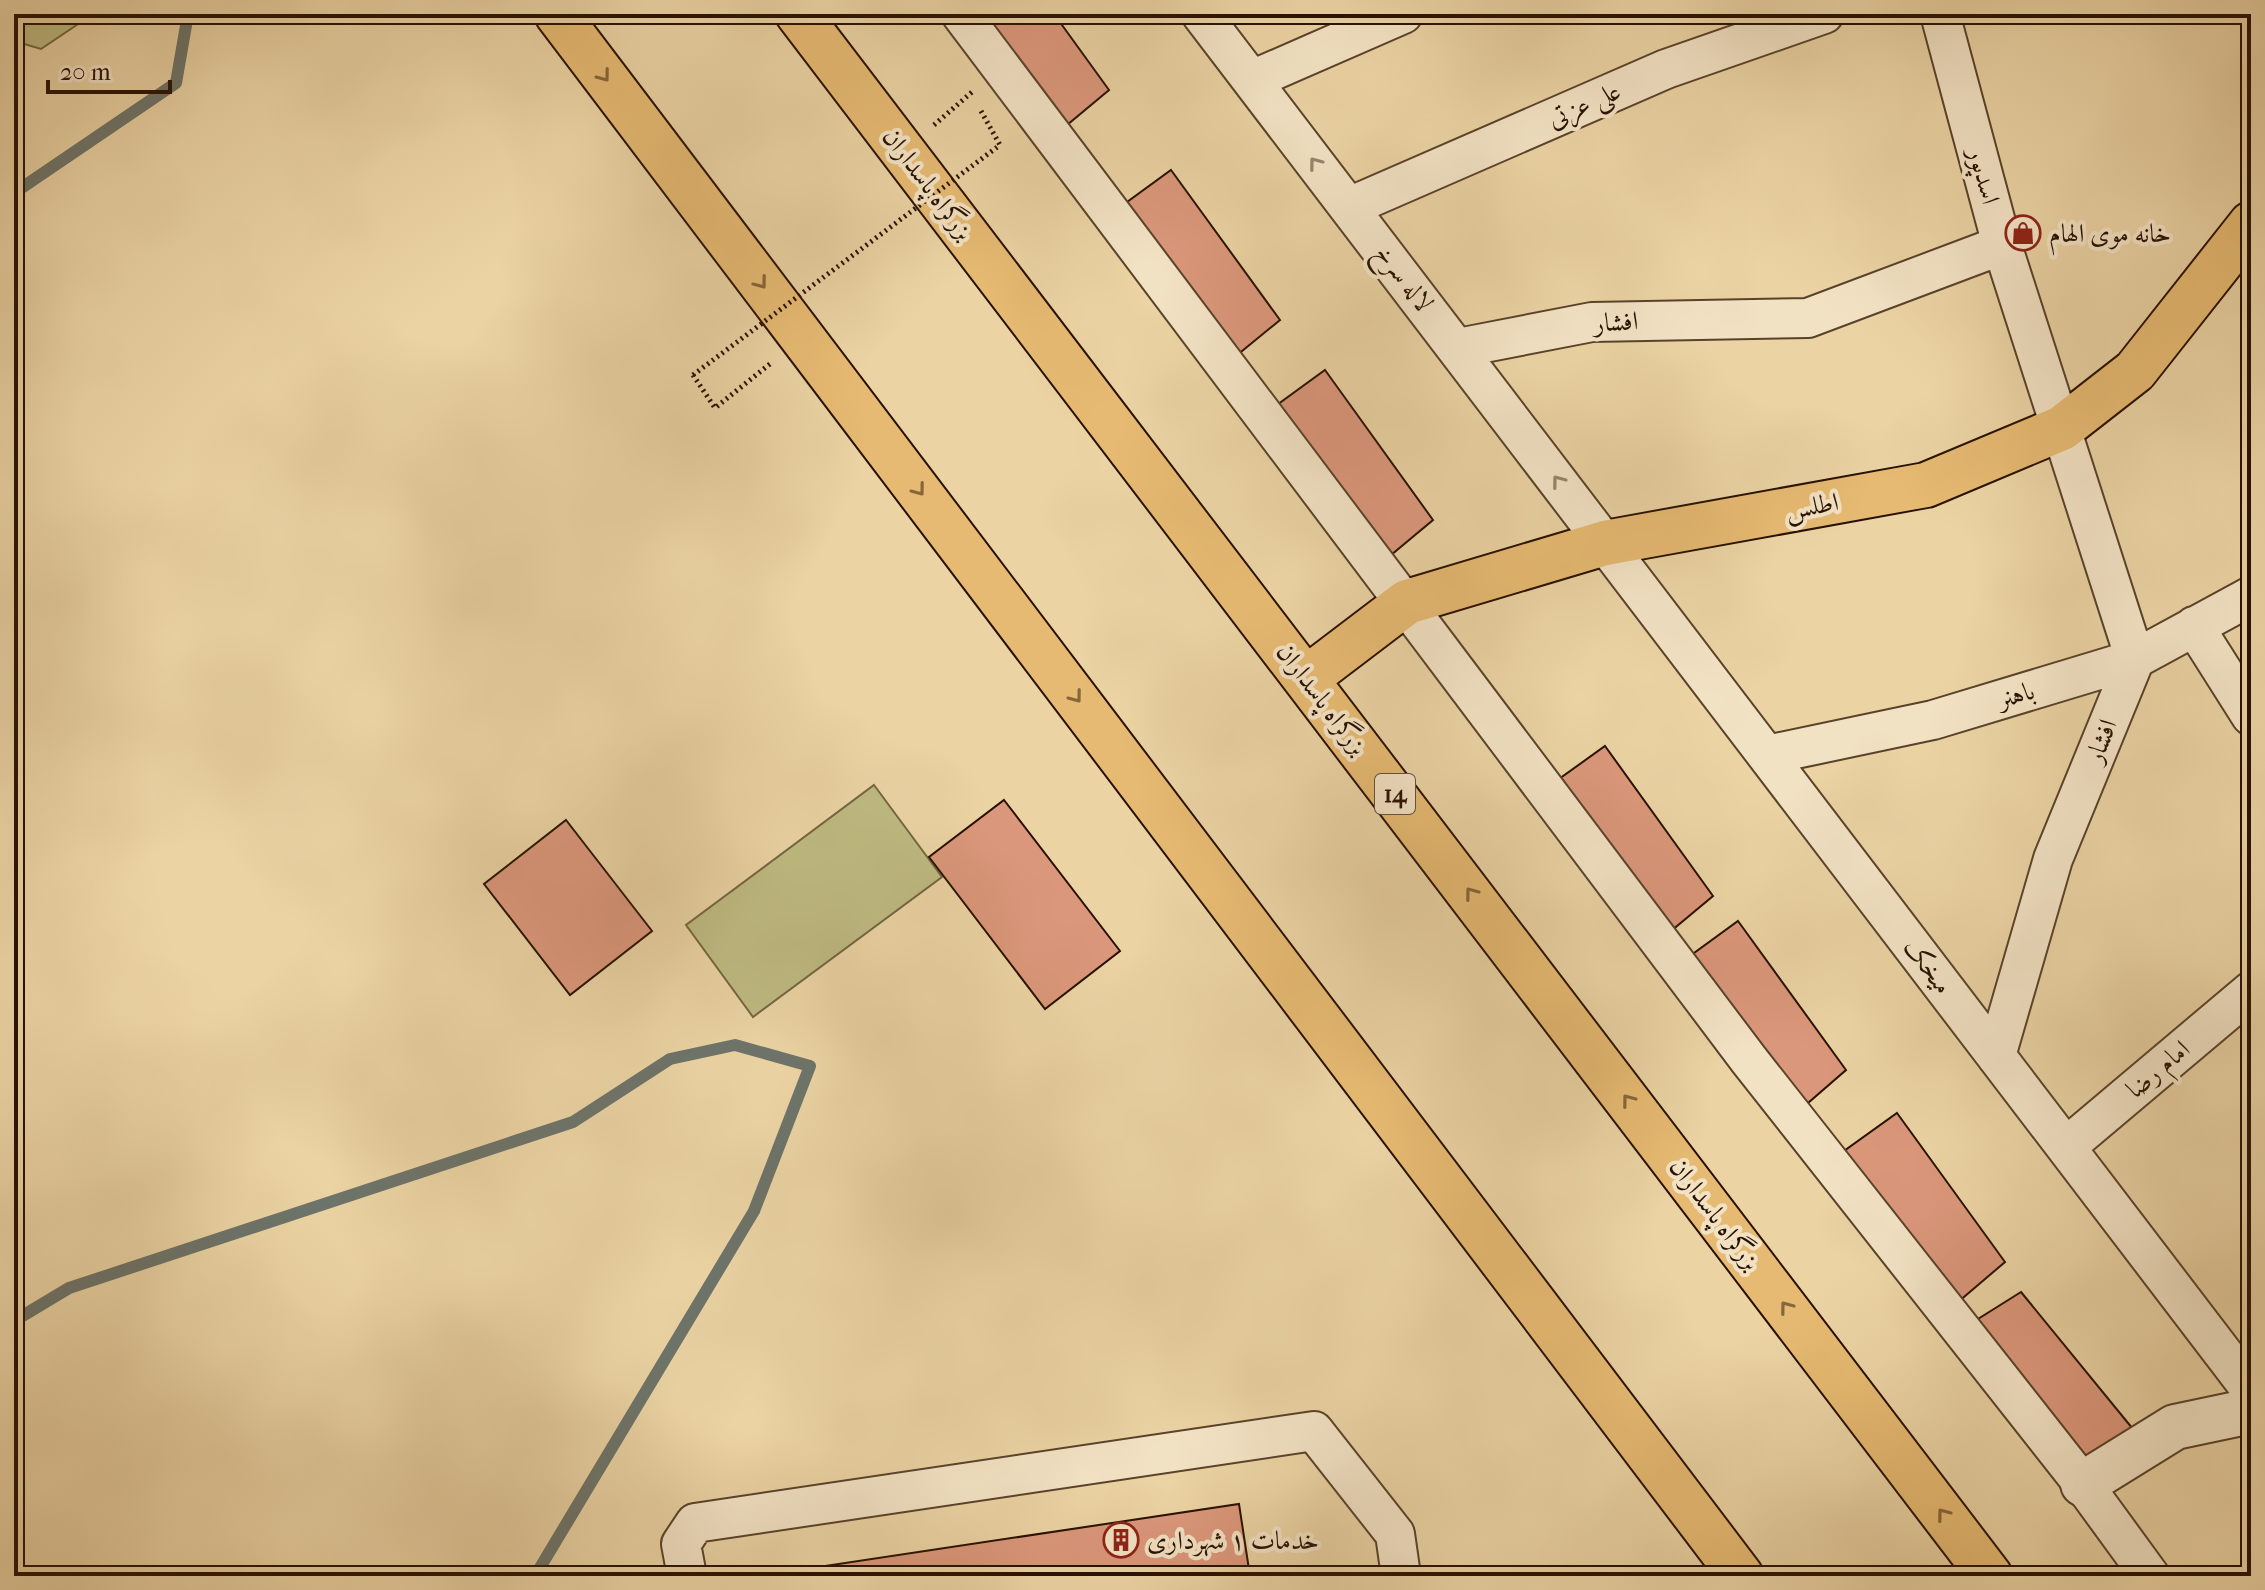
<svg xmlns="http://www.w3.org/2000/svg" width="2265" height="1590" font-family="'IM FELL French Canon',Amiri,serif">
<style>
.green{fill:#beba81;stroke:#736641;stroke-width:2}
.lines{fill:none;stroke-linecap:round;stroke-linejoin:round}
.stream{stroke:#6d746a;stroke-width:12}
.building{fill:#db977b;stroke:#281101;stroke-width:2}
.minor-casing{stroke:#59422a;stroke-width:42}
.tertiary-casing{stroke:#59422a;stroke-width:48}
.primary-casing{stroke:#281101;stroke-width:48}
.trunk-casing{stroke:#281101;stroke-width:48}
.path{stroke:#281101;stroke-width:5;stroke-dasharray:2 4;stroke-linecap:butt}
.minor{stroke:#f2e2c4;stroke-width:38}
.tertiary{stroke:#f2e2c4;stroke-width:44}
.primary{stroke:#e6ba72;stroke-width:44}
.trunk{stroke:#e6ba72;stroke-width:44}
.path-bridge{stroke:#281101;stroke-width:5;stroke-dasharray:2 4;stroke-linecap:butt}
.oneway{stroke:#87663a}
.oneway2{stroke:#97846c}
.labels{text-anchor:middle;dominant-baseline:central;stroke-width:8;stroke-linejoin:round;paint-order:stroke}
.shield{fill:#f2e2c4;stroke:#65503c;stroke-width:2}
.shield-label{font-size:24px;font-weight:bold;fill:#281101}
.street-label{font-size:26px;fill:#281101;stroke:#f2e2c4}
.poi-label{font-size:26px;fill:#281101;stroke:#f2e2c4;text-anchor:start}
</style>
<rect width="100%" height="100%" fill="#ebd3a4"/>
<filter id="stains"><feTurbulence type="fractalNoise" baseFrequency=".0025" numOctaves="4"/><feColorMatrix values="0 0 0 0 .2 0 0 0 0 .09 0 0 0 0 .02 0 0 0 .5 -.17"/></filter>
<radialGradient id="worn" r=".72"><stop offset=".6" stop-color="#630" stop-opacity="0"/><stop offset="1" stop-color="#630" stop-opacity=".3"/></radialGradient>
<!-- green -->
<path class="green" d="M 14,14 L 93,14 L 41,49 L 14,41 Z
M 874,785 L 942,877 L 753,1017 L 686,925 Z"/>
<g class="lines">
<!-- stream -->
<path class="stream" d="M 14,193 L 176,83 L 188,14
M 14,1321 L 69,1288 L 573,1122 L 670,1059 L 735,1045 L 810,1066 L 754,1211 L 535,1576"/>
</g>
<!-- building -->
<path class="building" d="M 964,14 L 1054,14 L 1109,90 L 1055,135 Z
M 1171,170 L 1280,320 L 1225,365 L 1112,213 Z
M 1325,370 L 1433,520 L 1379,565 L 1266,413 Z
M 1605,746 L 1713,896 L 1659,941 L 1545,789 Z
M 1004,800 L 1120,951 L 1045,1009 L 929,857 Z
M 566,820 L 652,931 L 570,995 L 484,884 Z
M 1738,921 L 1846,1070 L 1793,1116 L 1679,964 Z
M 1897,1113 L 2005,1262 L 1951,1308 L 1837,1156 Z
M 2021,1292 L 2137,1434 L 2085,1458 L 1978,1319 Z
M 1239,1504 L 1250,1576 L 758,1576 Z"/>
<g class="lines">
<defs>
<path id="minor" d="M 961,14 L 1749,1060 L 2083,1484 L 2150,1576
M 1201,14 L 2251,1390
M 1940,14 L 2002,245 L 2135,659 L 2053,859 L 1996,1056
M 1252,80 L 1403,14
M 1349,207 L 1666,69 L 1824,14
M 1458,348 L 1592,322 L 1808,318 L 2002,245
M 2194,626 L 2251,716
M 1767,755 L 1933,720 L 2135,659 L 2251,596
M 2066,1147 L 2251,991
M 687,1576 L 681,1544 L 695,1523 L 1314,1431 L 1395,1534 L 1401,1576"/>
<path id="tertiary" d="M 2083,1484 L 2175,1427 L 2251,1411"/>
<path id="primary" d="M 1307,678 L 1407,602 L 1605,543 L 1926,485 L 2062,428 L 2135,371 L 2251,224"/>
<path id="trunk" d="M 557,14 L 1741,1576
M 798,14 L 1990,1576"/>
</defs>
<!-- minor casing -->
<use href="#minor" class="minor-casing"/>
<!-- tertiary casing -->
<use href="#tertiary" class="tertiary-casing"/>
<!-- primary casing -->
<use href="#primary" class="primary-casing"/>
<!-- trunk casing -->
<use href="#trunk" class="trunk-casing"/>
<!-- path -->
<path class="path" d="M 981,111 L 1000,145
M 934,125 L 972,92
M 693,375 L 715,408 L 771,363"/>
<!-- minor -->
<use href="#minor" class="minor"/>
<!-- tertiary -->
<use href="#tertiary" class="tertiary"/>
<!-- primary -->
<use href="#primary" class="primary"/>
<!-- trunk -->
<use href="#trunk" class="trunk"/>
<!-- path-bridge -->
<path class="path-bridge" d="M 693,375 L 1000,145"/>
</g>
<!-- one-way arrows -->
<defs><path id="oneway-chevron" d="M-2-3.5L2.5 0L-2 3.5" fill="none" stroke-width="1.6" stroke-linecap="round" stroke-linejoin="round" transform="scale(2)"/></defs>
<g class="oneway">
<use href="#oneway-chevron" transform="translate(604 76) rotate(53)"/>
<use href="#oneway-chevron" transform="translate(761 283) rotate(53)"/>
<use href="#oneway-chevron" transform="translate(919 490) rotate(53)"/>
<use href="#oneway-chevron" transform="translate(1076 697) rotate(53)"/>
<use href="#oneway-chevron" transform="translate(1471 893) rotate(-127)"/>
<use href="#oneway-chevron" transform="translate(1628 1100) rotate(-127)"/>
<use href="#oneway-chevron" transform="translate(1786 1307) rotate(-127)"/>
<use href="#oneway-chevron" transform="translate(1943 1514) rotate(-127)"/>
</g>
<g class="oneway2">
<use href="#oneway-chevron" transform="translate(1315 163) rotate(-127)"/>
<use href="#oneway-chevron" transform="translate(1558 481) rotate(-127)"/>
</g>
<!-- icons -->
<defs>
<symbol id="shop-ring" viewBox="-11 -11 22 22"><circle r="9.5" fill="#f2e2c4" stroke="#8f2418" stroke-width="1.5"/><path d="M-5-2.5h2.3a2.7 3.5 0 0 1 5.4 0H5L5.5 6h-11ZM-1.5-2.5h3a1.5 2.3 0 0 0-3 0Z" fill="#8f2418"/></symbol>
<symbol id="building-ring" viewBox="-11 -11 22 22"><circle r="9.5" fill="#f2e2c4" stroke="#8f2418" stroke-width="1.5"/><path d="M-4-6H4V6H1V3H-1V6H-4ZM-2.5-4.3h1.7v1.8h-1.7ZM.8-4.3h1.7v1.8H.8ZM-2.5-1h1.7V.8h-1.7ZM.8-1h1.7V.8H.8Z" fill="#8f2418"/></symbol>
</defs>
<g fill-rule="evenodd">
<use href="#shop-ring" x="2003" y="213" width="40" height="40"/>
<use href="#building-ring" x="1101" y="1520" width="40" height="40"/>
</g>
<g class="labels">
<!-- shield labels -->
<rect class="shield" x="1375" y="774" width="40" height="40" rx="6"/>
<g class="shield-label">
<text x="1395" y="794">14</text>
</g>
<!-- street labels -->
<g class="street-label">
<text transform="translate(1584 105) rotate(-24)">علی عزتی</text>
<text transform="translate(1984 176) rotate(75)">اسدپور</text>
<text transform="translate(928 184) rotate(53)">بزرگراه پاسداران</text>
<text transform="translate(1404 278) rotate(52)">لاله سرخ</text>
<text transform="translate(1616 322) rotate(-3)">افشار</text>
<text transform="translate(1812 506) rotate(-10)">اطلس</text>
<text transform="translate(2016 695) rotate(-17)">باهنر</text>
<text transform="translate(1322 699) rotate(53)">بزرگراه پاسداران</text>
<text transform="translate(2101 741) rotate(-68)">افشار</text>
<text transform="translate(1928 966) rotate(53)">میخک</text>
<text transform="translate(2158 1069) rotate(-40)">امام رضا</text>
<text transform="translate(1715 1214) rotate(53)">بزرگراه پاسداران</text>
</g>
<!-- poi labels -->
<g class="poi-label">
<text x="2049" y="233">خانه موی الهام</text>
<text x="1147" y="1540">خدمات ۱ شهرداری</text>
</g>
</g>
<!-- margin -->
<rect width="2265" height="1590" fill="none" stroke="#ebd3a4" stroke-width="48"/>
<rect x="16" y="16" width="2233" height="1558" fill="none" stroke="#281101" stroke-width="4"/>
<rect x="24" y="24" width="2217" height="1542" fill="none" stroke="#281101" stroke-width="2"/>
<!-- scale -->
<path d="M48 80v12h122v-12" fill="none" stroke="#281101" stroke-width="4"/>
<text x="60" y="80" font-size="24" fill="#281101" stroke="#f2e2c4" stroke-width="6" paint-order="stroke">20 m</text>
<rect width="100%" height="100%" filter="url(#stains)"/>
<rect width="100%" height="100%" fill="url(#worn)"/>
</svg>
